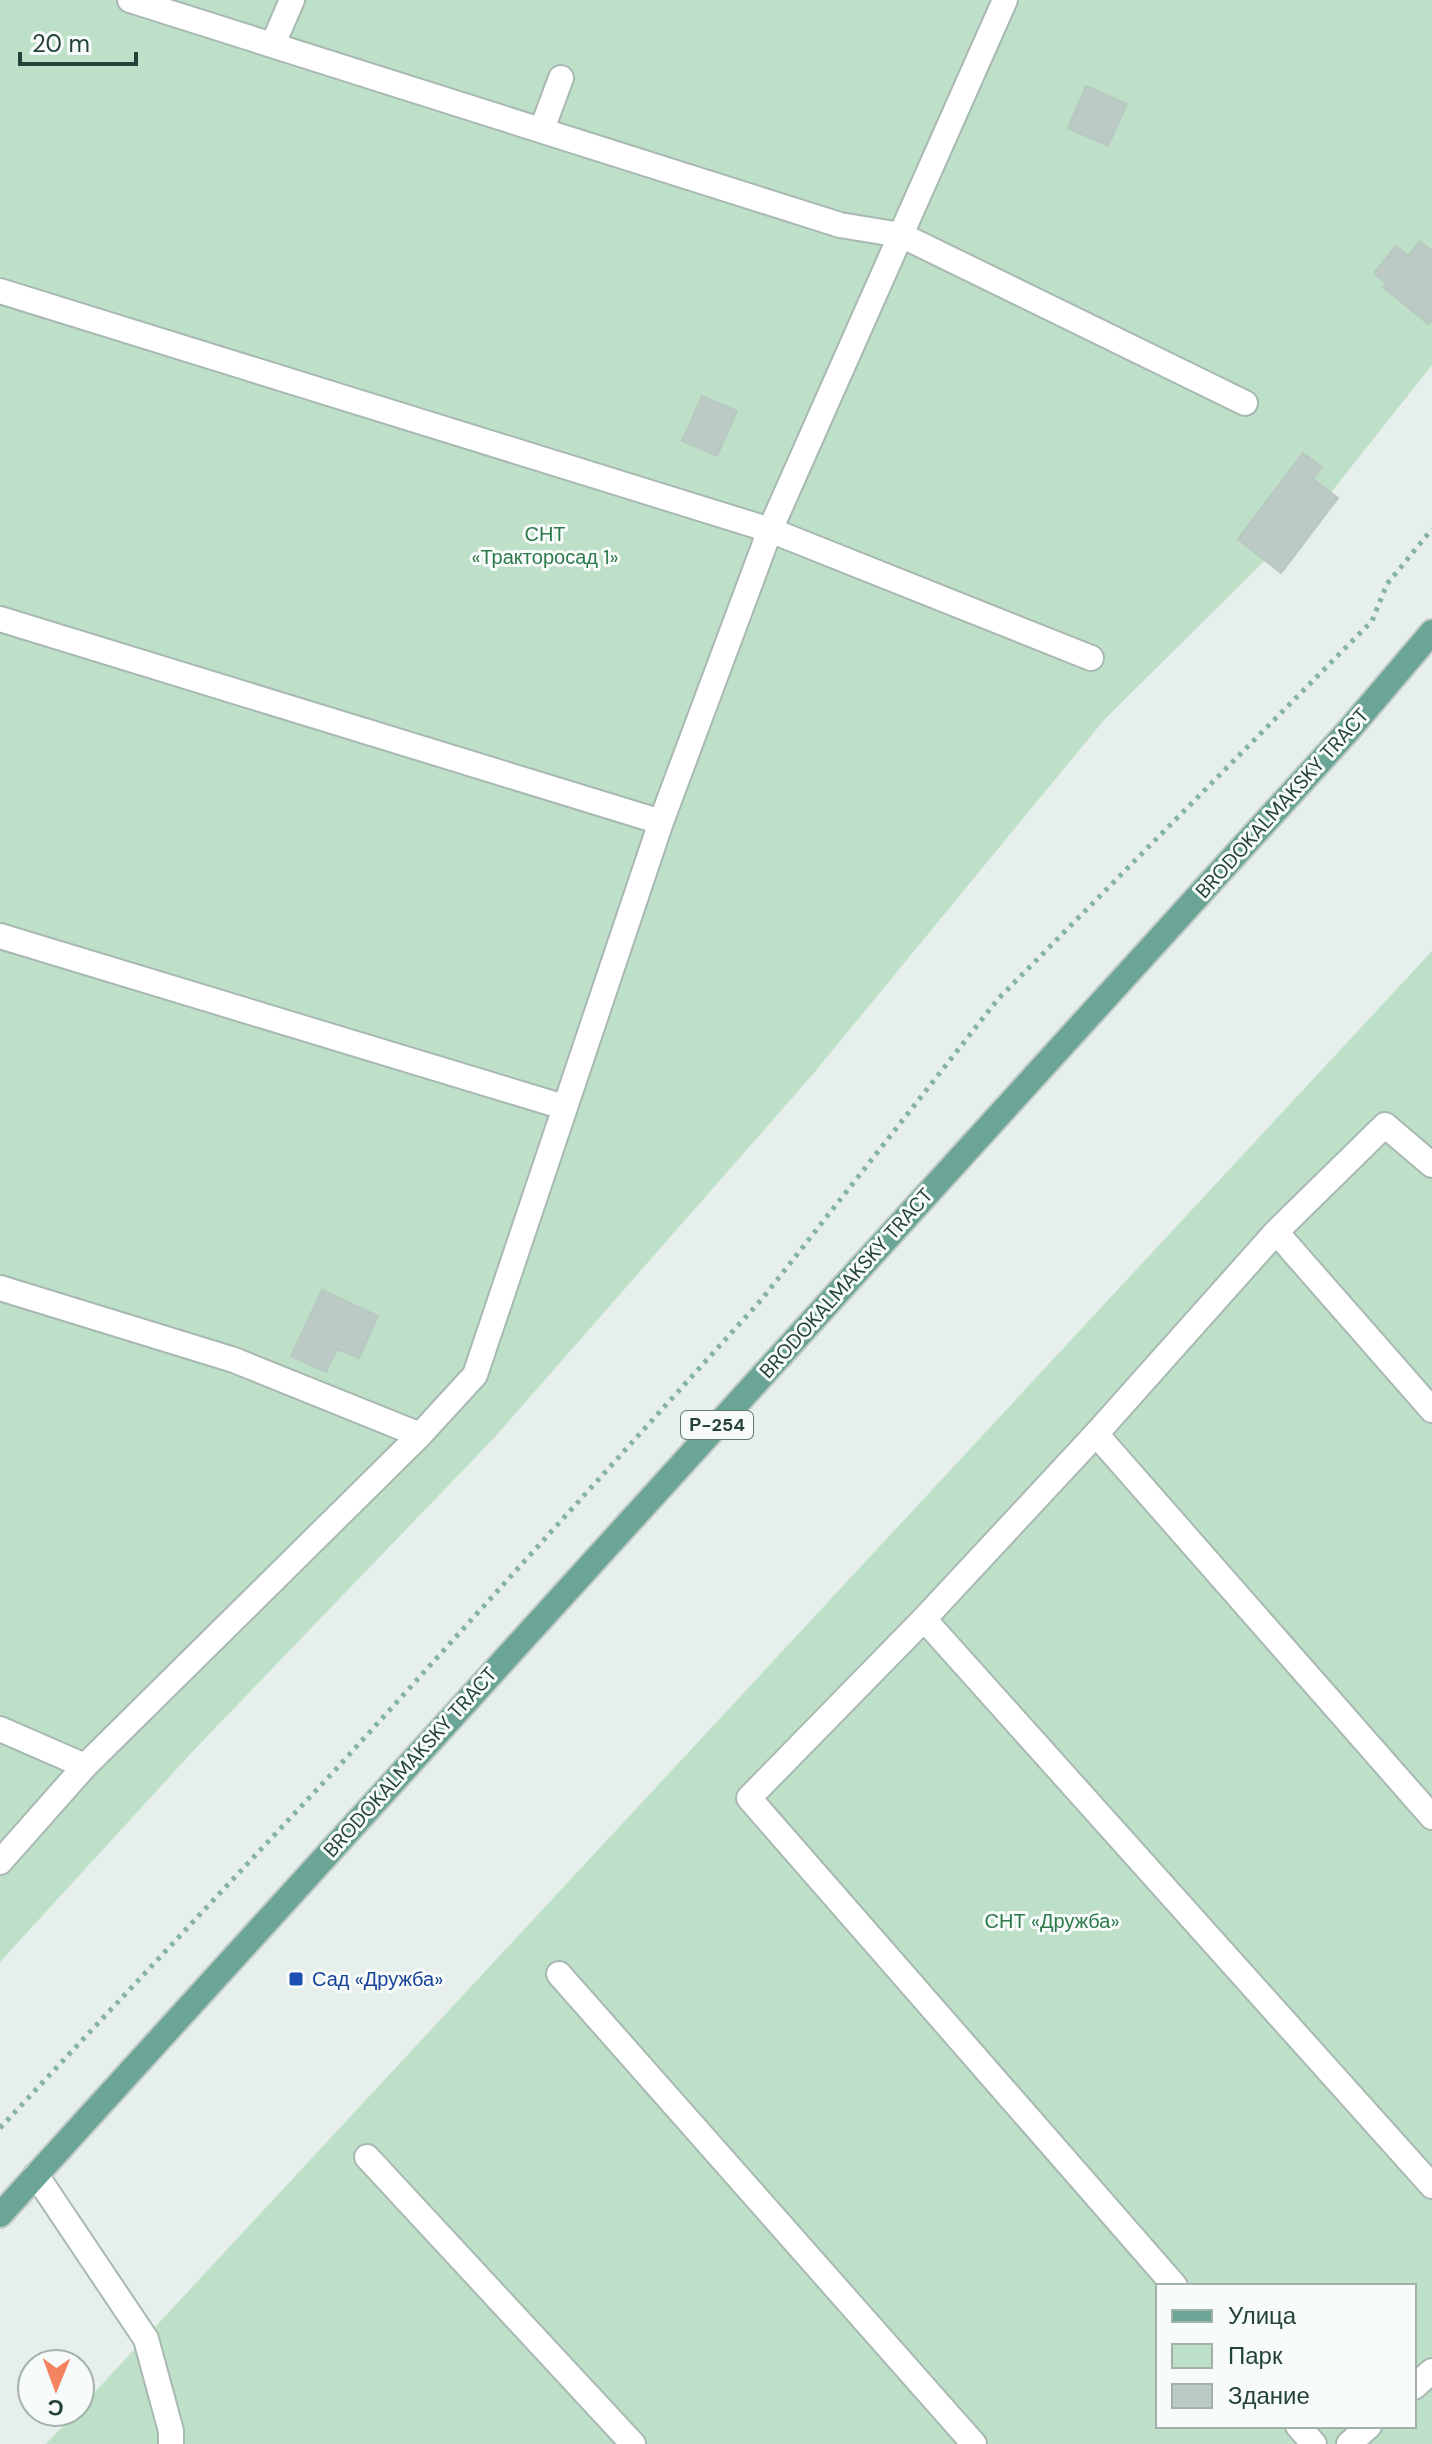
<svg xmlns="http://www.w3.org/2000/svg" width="1432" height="2444" font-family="'DM Sans',sans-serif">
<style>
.green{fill:#bfe0c8;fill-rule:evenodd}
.building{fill:#bbcac4;stroke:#b8c9c2;stroke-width:2}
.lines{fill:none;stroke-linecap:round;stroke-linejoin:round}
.minor-casing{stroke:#a8b8b2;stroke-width:28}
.major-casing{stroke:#c2cac8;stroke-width:28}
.path{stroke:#86b3a5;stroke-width:5;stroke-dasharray:4 6;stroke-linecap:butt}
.minor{stroke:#fff;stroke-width:24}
.major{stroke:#6aa596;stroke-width:24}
.transit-dot{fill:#1a4fb4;stroke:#f7fbf9;stroke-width:3}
.labels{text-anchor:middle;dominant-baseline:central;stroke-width:6;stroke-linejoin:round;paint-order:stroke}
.shield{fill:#f7fbf9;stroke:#637a73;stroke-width:2}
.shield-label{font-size:18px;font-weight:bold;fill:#24423a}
.park-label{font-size:20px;fill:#2d7a4b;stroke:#f7fbf9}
.street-label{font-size:20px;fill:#24423a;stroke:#f7fbf9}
.transit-label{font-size:20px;fill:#164399;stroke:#f7fbf9;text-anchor:start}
</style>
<rect width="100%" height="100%" fill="#e6efeb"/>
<!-- green -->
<path class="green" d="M 0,0 L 1432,0 L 1432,365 L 1321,505 L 1104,720 L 813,1074 L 494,1438 L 194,1750 L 0,1962 Z
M 1432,951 L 1432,2444 L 46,2444 L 76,2412 L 80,2412 L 80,2408 ZM 1158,2286 L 1414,2286 L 1414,2426 L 1158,2426 Z"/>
<!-- building -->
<path class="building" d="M 1086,86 L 1127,104 L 1108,146 L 1068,128 Z
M 1420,241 L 1432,251 L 1432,320 L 1428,324 L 1383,287 L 1386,283 L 1374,273 L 1396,246 L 1408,256 Z
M 702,396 L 737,411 L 717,456 L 682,441 Z
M 1303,453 L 1322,467 L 1313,479 L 1338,498 L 1281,573 L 1238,539 Z
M 322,1290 L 378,1316 L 359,1358 L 337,1349 L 326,1372 L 291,1356 Z"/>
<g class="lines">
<defs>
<path id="minor" d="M 130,0 L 840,225 L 901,235 L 1245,403
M 273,44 L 292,0
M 542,129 L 561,78
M 0,291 L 770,530 L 1091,658
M 0,619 L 661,822
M 0,936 L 564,1107
M 1276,1232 L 1432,1410
M 0,1288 L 234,1360 L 420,1435
M 1096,1434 L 1432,1817
M 924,1619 L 1432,2186
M 0,1729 L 85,1766
M 0,1862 L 85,1766 L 420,1435 L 475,1375 L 661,822 L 770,530 L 1005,0
M 559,1974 L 974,2444
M 367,2157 L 633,2444
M 36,2175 L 146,2339 L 171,2431 L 171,2444
M 1175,2286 L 749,1798 L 924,1619 L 1096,1434 L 1276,1232 L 1385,1125 L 1432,1165
M 1414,2387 L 1432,2371
M 1298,2426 L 1314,2444
M 1349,2444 L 1369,2426"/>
<path id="major" d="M 0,2215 L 1348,731 L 1432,632"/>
</defs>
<!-- minor casing -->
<use href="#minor" class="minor-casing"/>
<!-- major casing -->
<use href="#major" class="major-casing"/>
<!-- path -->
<path class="path" d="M 0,2128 L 338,1767 L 762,1299 L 998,999 L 1372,621 L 1387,584 L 1432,529"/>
<!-- minor -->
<use href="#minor" class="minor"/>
<!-- major -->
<use href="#major" class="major"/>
</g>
<!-- markers -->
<rect class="transit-dot" x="288" y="1971" width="16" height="16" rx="4"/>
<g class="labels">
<!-- shield labels -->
<rect class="shield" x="681" y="1411" width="72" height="28" rx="6"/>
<g class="shield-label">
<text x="717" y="1425">Р-254</text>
</g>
<!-- park labels -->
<g class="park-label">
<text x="545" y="534">СНТ<tspan x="545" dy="23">«Тракторосад 1»</tspan></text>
<text x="1052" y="1921">СНТ «Дружба»</text>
</g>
<!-- street labels -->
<g class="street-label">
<text transform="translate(1282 803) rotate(-48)">BRODOKALMAKSKY TRACT</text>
<text transform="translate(846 1283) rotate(-48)">BRODOKALMAKSKY TRACT</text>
<text transform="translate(410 1762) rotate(-48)">BRODOKALMAKSKY TRACT</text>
</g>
<!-- transit labels -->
<g class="transit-label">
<text x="312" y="1979">Сад «Дружба»</text>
</g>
</g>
<!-- legend -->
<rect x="1156" y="2284" width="260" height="144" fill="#f7fbf9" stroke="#a3b1ad" stroke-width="2"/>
<rect x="1172" y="2310" width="40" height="12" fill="#6aa596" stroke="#a3b1ad" stroke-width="2"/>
<text x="1228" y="2324" font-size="24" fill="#24423a">Улица</text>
<rect x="1172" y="2344" width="40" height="24" fill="#bfe0c8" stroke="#a3b1ad" stroke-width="2"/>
<text x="1228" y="2364" font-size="24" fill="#24423a">Парк</text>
<rect x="1172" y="2384" width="40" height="24" fill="#bbcac4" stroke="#a3b1ad" stroke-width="2"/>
<text x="1228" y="2404" font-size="24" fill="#24423a">Здание</text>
<!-- north arrow -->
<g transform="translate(56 2388) rotate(181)"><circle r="38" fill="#f7fbf9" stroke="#a3b1ad" stroke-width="2"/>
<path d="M0-6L14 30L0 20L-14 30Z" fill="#f4845f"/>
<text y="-12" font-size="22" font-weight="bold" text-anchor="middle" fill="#24423a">С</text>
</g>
<!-- scale -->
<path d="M20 52v12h116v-12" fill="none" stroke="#24423a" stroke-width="4"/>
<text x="32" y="52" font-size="24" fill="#24423a" stroke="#f7fbf9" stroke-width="6" paint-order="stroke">20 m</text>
</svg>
